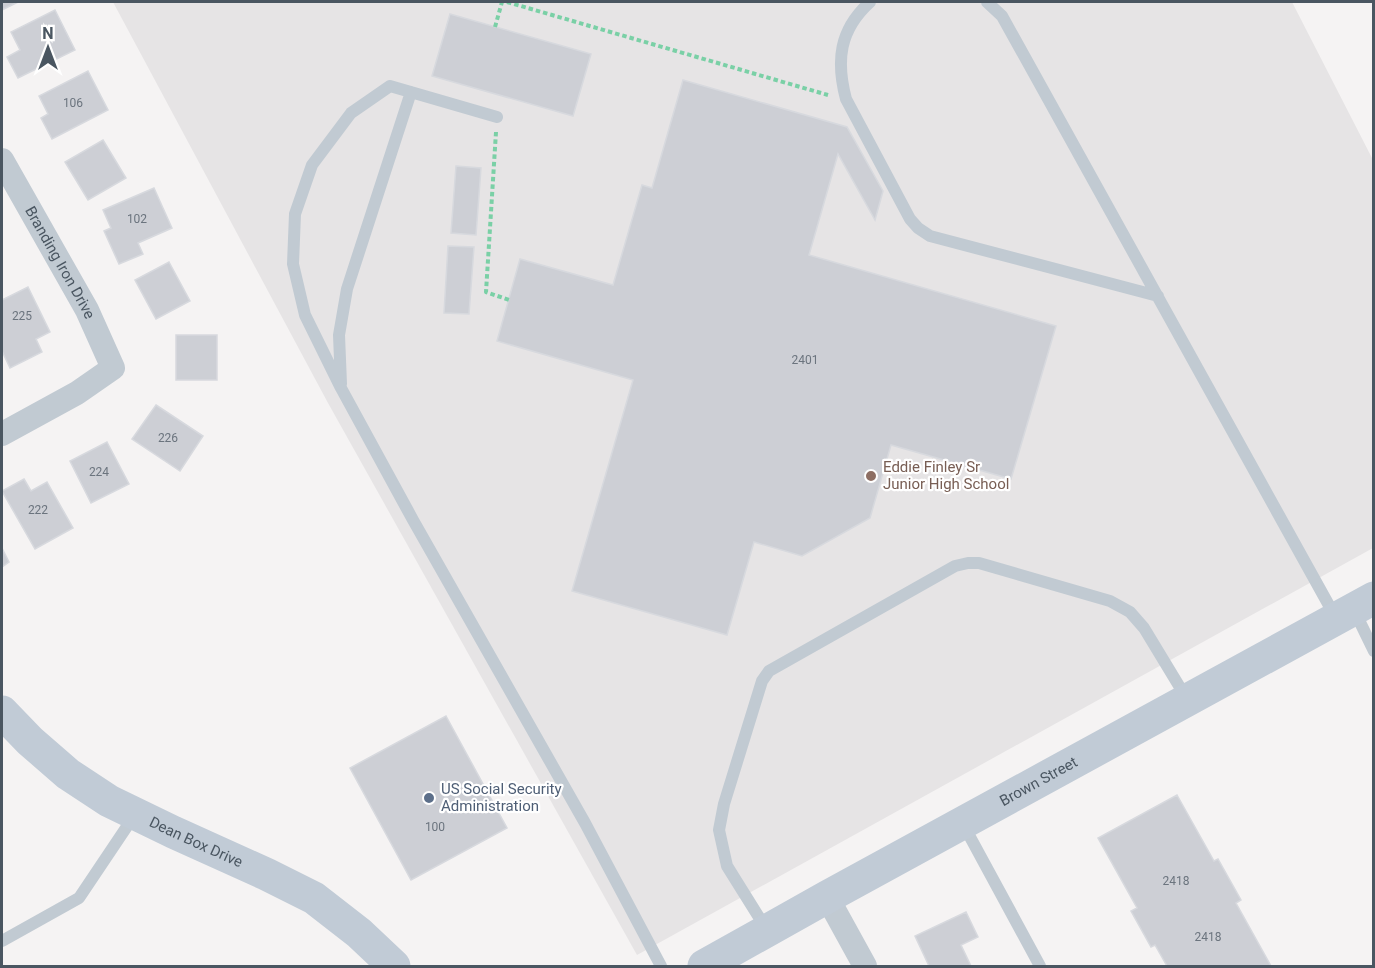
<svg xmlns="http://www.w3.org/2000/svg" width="1375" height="968" font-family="Roboto,sans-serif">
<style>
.education{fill:#e6e4e5}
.building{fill:#cdcfd5;stroke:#d7d9de;stroke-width:1.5}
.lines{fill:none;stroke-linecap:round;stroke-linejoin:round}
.path{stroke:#7ad0a6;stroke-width:4;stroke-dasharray:4.5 3;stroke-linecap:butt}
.lane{stroke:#c1cad2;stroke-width:12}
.street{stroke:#c1cad2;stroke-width:24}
.secondary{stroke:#c1cbd6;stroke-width:33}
.education-dot{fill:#8d6e63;stroke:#fff;stroke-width:2}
.service-dot{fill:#5c6f8a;stroke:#fff;stroke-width:2}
.labels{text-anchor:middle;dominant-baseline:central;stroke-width:4.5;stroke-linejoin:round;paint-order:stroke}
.number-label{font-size:12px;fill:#6b747e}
.street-label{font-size:15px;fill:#4a5661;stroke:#fff}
.education-label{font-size:15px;fill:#785e54;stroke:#fff;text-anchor:start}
.service-label{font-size:15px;fill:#4e5e75;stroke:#fff;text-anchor:start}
</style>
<rect width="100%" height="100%" fill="#f5f3f3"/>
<!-- education -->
<path class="education" d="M 113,2 L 1292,2 L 1373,160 L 1373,548 L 637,955 L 328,403 Z"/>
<!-- building -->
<path class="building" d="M 2,2 L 18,2 L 2,10 Z
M 55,10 L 75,50 L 18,78 L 7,57 L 20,50 L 11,32 Z
M 450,14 L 591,54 L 573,116 L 432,76 Z
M 88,71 L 108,110 L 52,139 L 41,118 L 48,114 L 39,96 Z
M 683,80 L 847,127 L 883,191 L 875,220 L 838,154 L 809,255 L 1056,326 L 1011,479 L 891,445 L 870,518 L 802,556 L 754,542 L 727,635 L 572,591 L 633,380 L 497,341 L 520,259 L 613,285 L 642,185 L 652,188 Z
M 103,140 L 126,178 L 88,200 L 65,162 Z
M 456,166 L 481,168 L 476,235 L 451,233 Z
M 154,188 L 172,228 L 138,243 L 143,254 L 119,264 L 104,231 L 111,228 L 103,210 Z
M 448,246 L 474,247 L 469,314 L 444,313 Z
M 169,262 L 190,301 L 156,319 L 135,280 Z
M 28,287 L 50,332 L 36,339 L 42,352 L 10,368 L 2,351 L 2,300 Z
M 176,335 L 217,335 L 217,380 L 176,380 Z
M 156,405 L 203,436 L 180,471 L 132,439 Z
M 107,442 L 129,484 L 91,503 L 70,461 Z
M 24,479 L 31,491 L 47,482 L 73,528 L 35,549 L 2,491 Z
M 2,548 L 9,562 L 2,567 Z
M 446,716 L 507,828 L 411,880 L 350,768 Z
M 1177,795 L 1214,861 L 1218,859 L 1241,900 L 1236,903 L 1271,966 L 1167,966 L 1155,945 L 1151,947 L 1131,911 L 1137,908 L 1098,838 Z
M 966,912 L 978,937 L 961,945 L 971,966 L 929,966 L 915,936 Z"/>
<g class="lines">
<!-- path -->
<path class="path" d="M 507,2 L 828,95
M 495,27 L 502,2
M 496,132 L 486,292 L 509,300"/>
<!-- lane -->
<path class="lane" d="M 870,2 C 839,30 836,61 846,99 L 910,219 L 918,228 L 930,236 L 1158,296
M 987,2 L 1002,16 L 1336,618
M 497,117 L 390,86 L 351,113 L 312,165 L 295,214 L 293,264 L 305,315 L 341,388 L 413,520 L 585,823 L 661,966
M 341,384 L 339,335 L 347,289 L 411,92
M 1354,610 L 1374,651
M 963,824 L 1040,966
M 767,930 L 727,866 L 719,830 L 724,804 L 762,681 L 769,671 L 955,566 L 968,563 L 979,563 L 1110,601 L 1130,612 L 1144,628 L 1187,699
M 2,941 L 79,898 L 134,816"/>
<!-- street -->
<g class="street">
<path id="s1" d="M 2,160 L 87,310 L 113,368 L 77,393 L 2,434"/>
<path d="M 827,897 L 865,966"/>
</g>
<!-- secondary -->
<g class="secondary">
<path id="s2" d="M 2,712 L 30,741 L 68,774 L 109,801 L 173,832 L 266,874 L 314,898 L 359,933 L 394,966"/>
<path id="s3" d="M 704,966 L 827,897 L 1374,598"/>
</g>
</g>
<!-- markers -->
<circle class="education-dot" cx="871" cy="476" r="6"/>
<circle class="service-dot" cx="429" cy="798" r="6"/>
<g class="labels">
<!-- number labels -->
<g class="number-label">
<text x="73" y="103">106</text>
<text x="137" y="219">102</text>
<text x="22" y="316">225</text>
<text x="805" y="360">2401</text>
<text x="168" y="438">226</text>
<text x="99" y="472">224</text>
<text x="38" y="510">222</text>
<text x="435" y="827">100</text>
<text x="1176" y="881">2418</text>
<text x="1208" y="937">2418</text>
</g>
<!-- street labels -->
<g class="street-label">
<text stroke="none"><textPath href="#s1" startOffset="118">Branding Iron Drive</textPath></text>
<text stroke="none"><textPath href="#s3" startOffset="382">Brown Street</textPath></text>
<text stroke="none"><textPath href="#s2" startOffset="236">Dean Box Drive</textPath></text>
</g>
<!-- education labels -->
<g class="education-label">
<text x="883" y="467">Eddie Finley Sr<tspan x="883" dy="17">Junior High School</tspan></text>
</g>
<!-- service labels -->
<g class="service-label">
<text x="441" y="789">US Social Security<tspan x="441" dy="17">Administration</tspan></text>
</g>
</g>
<!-- border -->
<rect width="1375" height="968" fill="none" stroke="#4a5661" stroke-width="6"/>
<!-- north arrow -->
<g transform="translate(48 48)" stroke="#ffffff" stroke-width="4.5" paint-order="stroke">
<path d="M0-4.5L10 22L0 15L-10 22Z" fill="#4a5661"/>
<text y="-9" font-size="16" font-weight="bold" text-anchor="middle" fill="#4a5661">N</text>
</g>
</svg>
